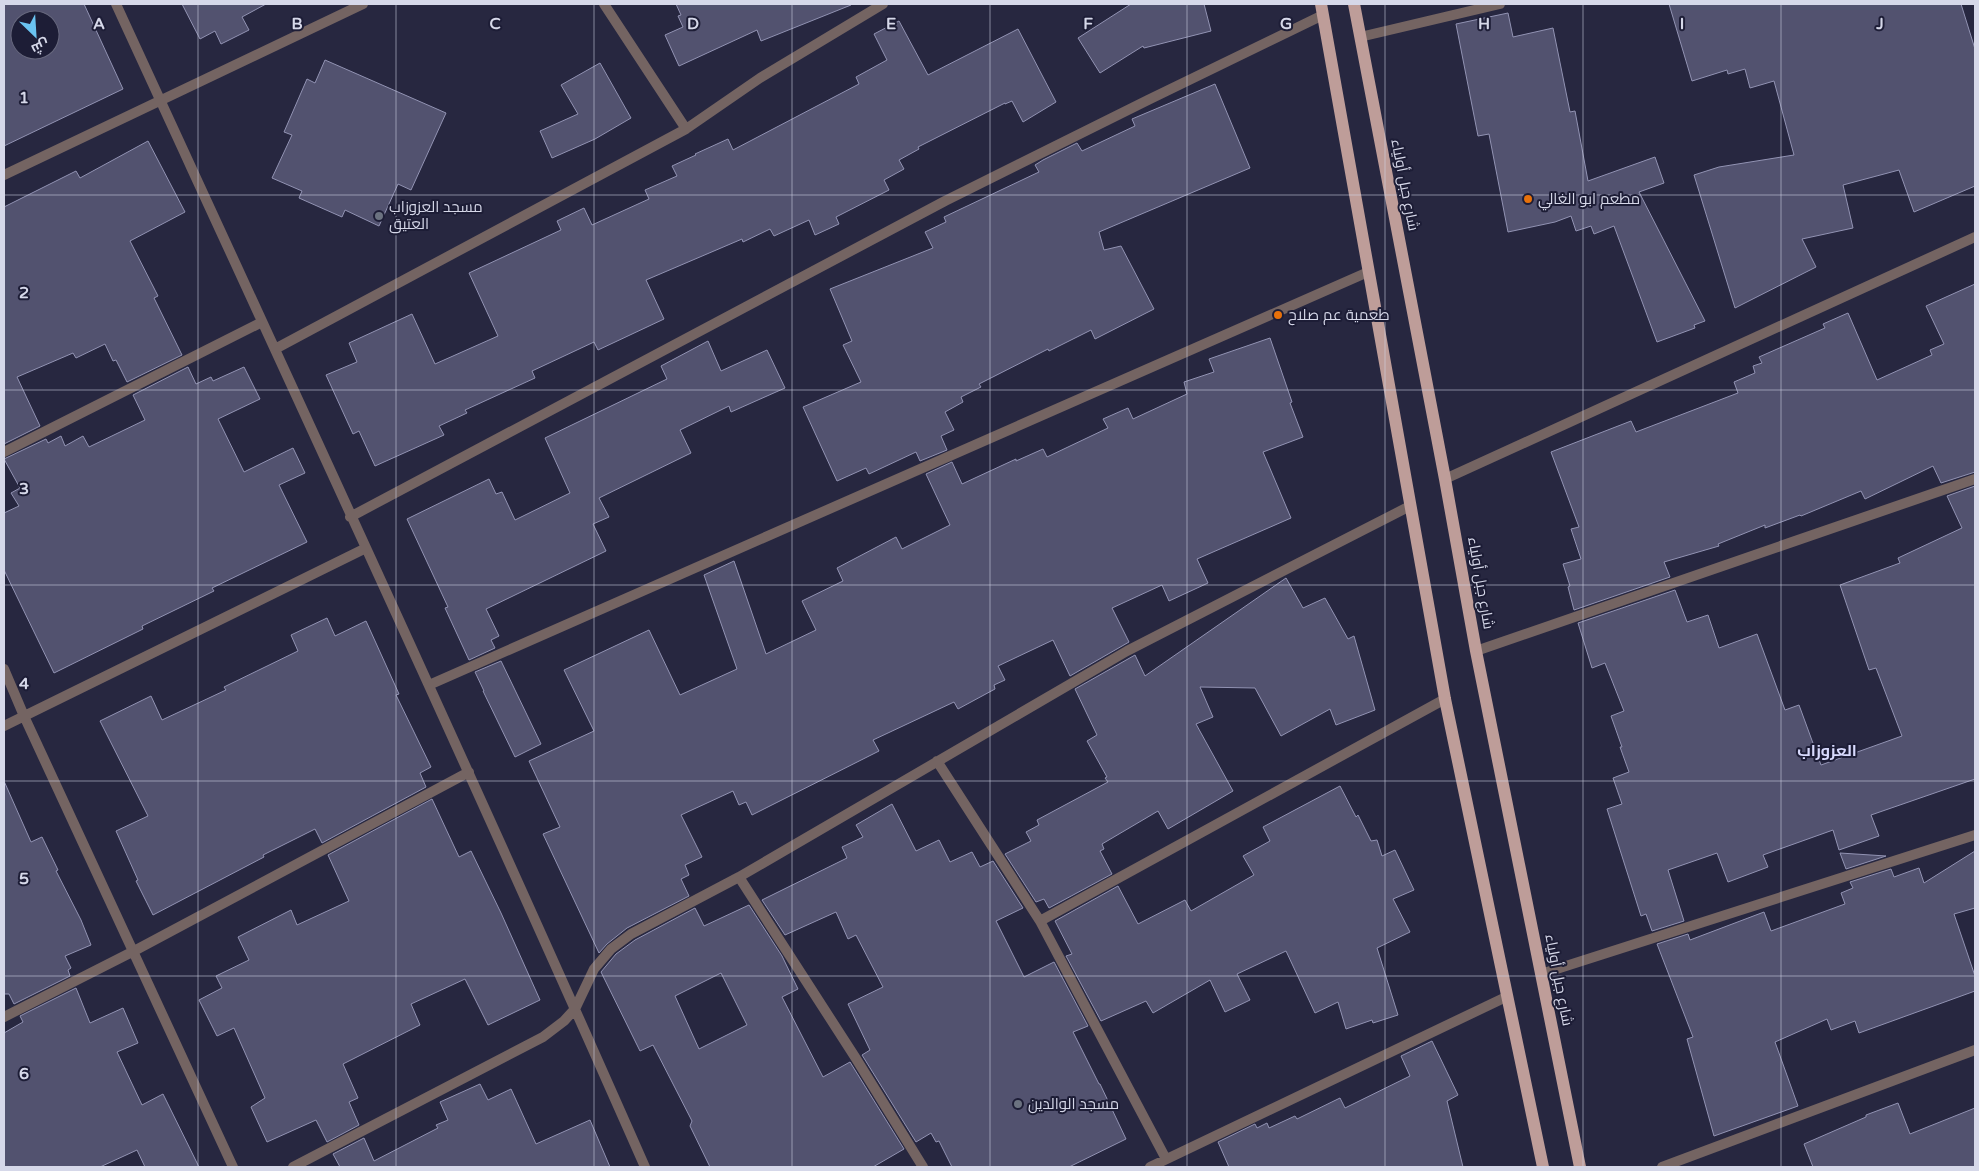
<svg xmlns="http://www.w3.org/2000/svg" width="1979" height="1171" font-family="'Varela Round',Cairo,sans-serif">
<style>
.building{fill:#52526f;stroke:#9293b3;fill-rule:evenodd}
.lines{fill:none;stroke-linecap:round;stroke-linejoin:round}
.street{stroke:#746462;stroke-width:10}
.primary{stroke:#be9d99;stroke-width:12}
.grid{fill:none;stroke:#d6d8e9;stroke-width:1;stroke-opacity:0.55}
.food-dot{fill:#e8710a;stroke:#1d1d36;stroke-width:2}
.worship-dot{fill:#6b7280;stroke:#1d1d36;stroke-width:2}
.labels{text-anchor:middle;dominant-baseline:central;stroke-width:4;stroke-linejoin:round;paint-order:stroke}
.street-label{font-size:15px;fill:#d6d8e9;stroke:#1d1d36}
.poi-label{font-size:15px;fill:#d6d8e9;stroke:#1d1d36;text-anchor:start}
.neighbourhood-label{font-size:16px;font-weight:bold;fill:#d8dafd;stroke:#1d1d36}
.grid-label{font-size:16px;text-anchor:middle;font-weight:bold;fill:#d6d8e9;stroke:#1d1d36;stroke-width:4;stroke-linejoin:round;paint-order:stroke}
</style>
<rect width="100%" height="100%" fill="#272740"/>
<!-- building -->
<path class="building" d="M 4,4 L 84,4 L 123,89 L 4,146 ZM 20,20 L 50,20 L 50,50 L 20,50 Z
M 182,4 L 266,4 L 242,17 L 249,30 L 221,44 L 215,31 L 200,39 Z
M 676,4 L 851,4 L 851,5 L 761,41 L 757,30 L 679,66 L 665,35 L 683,27 L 678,16 L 681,15 Z
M 1131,4 L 1204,4 L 1211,31 L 1144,48 L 1143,46 L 1100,73 L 1078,38 Z
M 1669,4 L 1961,4 L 1975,49 L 1975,186 L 1914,212 L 1899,170 L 1843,185 L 1853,228 L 1802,239 L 1816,267 L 1735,308 L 1694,175 L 1719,167 L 1794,155 L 1774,81 L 1750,88 L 1745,69 L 1728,74 L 1727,70 L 1692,81 Z
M 1508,13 L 1513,37 L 1553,28 L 1570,112 L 1575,111 L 1588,181 L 1655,157 L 1664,183 L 1639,192 L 1705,321 L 1694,325 L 1695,328 L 1657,342 L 1614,226 L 1594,234 L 1591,226 L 1576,231 L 1571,216 L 1555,222 L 1508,232 L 1489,134 L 1478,136 L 1456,24 Z
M 899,21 L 928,75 L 1018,29 L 1056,102 L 1023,122 L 1012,101 L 1005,104 L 1005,103 L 918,147 L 919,149 L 899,160 L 904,169 L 884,180 L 889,190 L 836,217 L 839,224 L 815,235 L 809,220 L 774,236 L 770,229 L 743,242 L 742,239 L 646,280 L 664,319 L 598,350 L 594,342 L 532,371 L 535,378 L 465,410 L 467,413 L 439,426 L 444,435 L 375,466 L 359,431 L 353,434 L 326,375 L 357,362 L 349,343 L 412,314 L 435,364 L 498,336 L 469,273 L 561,230 L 557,221 L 584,208 L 592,225 L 649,199 L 645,190 L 677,176 L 672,166 L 696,155 L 695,154 L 728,139 L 733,150 L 859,84 L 856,77 L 887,60 L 874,34 Z
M 325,60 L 446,113 L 411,190 L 398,184 L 379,226 L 345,210 L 342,217 L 299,198 L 302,191 L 272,178 L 292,135 L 284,132 L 307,79 L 315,83 Z
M 600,63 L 631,118 L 595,139 L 552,158 L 540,131 L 578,114 L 561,85 Z
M 1215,84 L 1250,168 L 1099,232 L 1104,250 L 1121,246 L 1154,309 L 1095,339 L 1091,330 L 1049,351 L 1048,349 L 979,384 L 981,387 L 961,397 L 963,402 L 945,412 L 954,430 L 941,436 L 947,450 L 920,461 L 916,452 L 869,474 L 866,468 L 837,481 L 803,407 L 861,382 L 843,345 L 852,341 L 830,289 L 933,248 L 925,232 L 946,222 L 944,217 L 1039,172 L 1035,165 L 1043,160 L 1077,143 L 1082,151 L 1135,126 L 1132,119 Z
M 148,141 L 185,212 L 130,241 L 158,296 L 154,298 L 182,355 L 127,382 L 116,360 L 113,361 L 105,344 L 76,358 L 73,353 L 17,377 L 40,426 L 4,444 L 4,207 L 76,171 L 80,178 Z
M 1975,284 L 1975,472 L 1941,483 L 1933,466 L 1865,499 L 1861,491 L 1801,516 L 1800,515 L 1765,528 L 1765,525 L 1718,544 L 1719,546 L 1664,562 L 1670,577 L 1574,610 L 1568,587 L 1570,586 L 1563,564 L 1581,559 L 1571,529 L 1579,527 L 1551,452 L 1631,421 L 1636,432 L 1738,393 L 1734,382 L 1755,373 L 1753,366 L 1762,363 L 1759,357 L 1825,328 L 1823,324 L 1848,313 L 1877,380 L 1932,355 L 1930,350 L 1944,344 L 1926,306 Z
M 1270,338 L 1292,402 L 1290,403 L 1303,437 L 1263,452 L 1291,518 L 1197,559 L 1208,583 L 1169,601 L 1162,585 L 1112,608 L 1129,642 L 1070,676 L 1053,640 L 998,666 L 1005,680 L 994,685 L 995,689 L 958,709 L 954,702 L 873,740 L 879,751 L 752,815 L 746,802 L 739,805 L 733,791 L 681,815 L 702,857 L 685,865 L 689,875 L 681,879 L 689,896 L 627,928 L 607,944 L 599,953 L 543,834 L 560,827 L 529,761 L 594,731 L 564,670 L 649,630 L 680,695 L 737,669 L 704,575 L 734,561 L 766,654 L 816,630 L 802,601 L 843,581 L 837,568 L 896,537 L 902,549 L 950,525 L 926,474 L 952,462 L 962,484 L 1016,459 L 1016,461 L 1043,449 L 1047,457 L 1108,428 L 1103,419 L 1128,408 L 1133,419 L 1187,394 L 1184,382 L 1214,372 L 1209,359 Z
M 708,341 L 721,371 L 767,350 L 785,388 L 731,412 L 729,406 L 680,430 L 691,453 L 599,498 L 609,517 L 593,524 L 606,551 L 486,609 L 499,636 L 491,640 L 495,648 L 469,660 L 445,608 L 448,607 L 407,519 L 489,479 L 496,494 L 502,492 L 515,520 L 570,493 L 545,438 L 667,379 L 661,366 Z
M 188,367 L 196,384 L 211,377 L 213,381 L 244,367 L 260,399 L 218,419 L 244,472 L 293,448 L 305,473 L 279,485 L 307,542 L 212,588 L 214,591 L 142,626 L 143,629 L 54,673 L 4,570 L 4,513 L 19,506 L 11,493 L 20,488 L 4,459 L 46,439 L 48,443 L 61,436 L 65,446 L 83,436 L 89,447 L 145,420 L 133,395 Z
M 1975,486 L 1975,779 L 1871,815 L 1879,836 L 1839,850 L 1833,830 L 1763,855 L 1768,867 L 1728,882 L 1717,853 L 1668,870 L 1684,921 L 1652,931 L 1646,914 L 1641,916 L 1607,809 L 1622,804 L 1613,778 L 1629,772 L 1620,747 L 1622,747 L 1611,716 L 1624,711 L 1605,663 L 1592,668 L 1578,623 L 1675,590 L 1687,622 L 1708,615 L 1719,648 L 1757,634 L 1785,710 L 1799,705 L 1821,765 L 1902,736 L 1876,668 L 1869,670 L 1840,585 L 1900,563 L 1898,558 L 1962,528 L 1947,496 Z
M 1286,578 L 1303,608 L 1325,598 L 1348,639 L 1354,636 L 1375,710 L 1336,725 L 1330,709 L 1281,736 L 1255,688 L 1200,687 L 1213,717 L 1196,724 L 1233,791 L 1168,829 L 1158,811 L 1102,844 L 1104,849 L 1100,851 L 1112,874 L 1049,908 L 1044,899 L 1036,902 L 1005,854 L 1031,841 L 1026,832 L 1039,825 L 1037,820 L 1108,782 L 1105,778 L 1107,777 L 1087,741 L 1097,735 L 1075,689 L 1135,655 L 1145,676 Z
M 327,618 L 335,636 L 366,621 L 399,694 L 396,695 L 431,767 L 420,773 L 426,787 L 322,843 L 315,829 L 263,855 L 264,857 L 153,915 L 136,881 L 138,880 L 116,831 L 148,816 L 100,721 L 151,696 L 162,720 L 226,690 L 224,687 L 298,651 L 291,635 Z
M 501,661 L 541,744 L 515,757 L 483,691 L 484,691 L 475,672 Z
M 4,781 L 31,842 L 42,837 L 58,870 L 56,871 L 81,920 L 91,945 L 65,956 L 71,968 L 68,970 L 70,976 L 14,1004 L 9,994 L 4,994 Z
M 1340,786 L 1356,817 L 1358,815 L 1371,841 L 1377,840 L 1382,856 L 1395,850 L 1414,890 L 1393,899 L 1410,932 L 1377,948 L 1398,1015 L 1373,1023 L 1372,1020 L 1346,1029 L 1338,1002 L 1315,1013 L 1286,951 L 1237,974 L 1250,1000 L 1225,1012 L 1210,980 L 1153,1013 L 1146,1001 L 1101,1021 L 1066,956 L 1072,954 L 1055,921 L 1118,886 L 1138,924 L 1185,900 L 1191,911 L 1254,875 L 1243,856 L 1270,841 L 1263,827 Z
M 432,799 L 459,857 L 471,851 L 501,913 L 540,1000 L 488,1025 L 465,979 L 411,1004 L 420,1025 L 343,1064 L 358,1098 L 349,1102 L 359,1125 L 327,1142 L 316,1120 L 267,1142 L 251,1107 L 265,1098 L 234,1028 L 217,1036 L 199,1000 L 222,988 L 216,976 L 249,960 L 238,937 L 291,910 L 297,925 L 349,901 L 328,855 Z
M 892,804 L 916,851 L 939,840 L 950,862 L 972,852 L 980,867 L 993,861 L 1023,908 L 996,921 L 1024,977 L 1054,962 L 1088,1026 L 1073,1032 L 1099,1084 L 1100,1084 L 1126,1139 L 1069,1167 L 952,1167 L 939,1141 L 936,1142 L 931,1133 L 916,1142 L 862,1055 L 870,1050 L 848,1004 L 883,987 L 856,935 L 848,939 L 836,912 L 785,935 L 762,900 L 847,858 L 842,847 L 863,837 L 856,825 Z
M 1975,851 L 1975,908 L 1954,914 L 1975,976 L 1975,991 L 1859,1033 L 1855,1021 L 1831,1030 L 1827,1019 L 1775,1042 L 1798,1106 L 1714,1136 L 1687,1039 L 1693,1037 L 1657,944 L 1688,934 L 1690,940 L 1764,912 L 1771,931 L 1845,904 L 1841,893 L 1853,888 L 1850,882 L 1891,869 L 1894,877 L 1919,868 L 1924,883 Z
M 1840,853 L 1886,856 L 1846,869 Z
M 749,905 L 782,956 L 798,989 L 782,997 L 823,1077 L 850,1062 L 904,1149 L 873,1167 L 710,1167 L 690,1126 L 692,1121 L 653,1045 L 640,1051 L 601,972 L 616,954 L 635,940 L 695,908 L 704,926 ZM 721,973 L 747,1025 L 699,1049 L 675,996 Z
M 76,988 L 90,1023 L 123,1008 L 138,1043 L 117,1052 L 142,1105 L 163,1094 L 199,1167 L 145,1167 L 137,1150 L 100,1167 L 4,1167 L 4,1033 L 23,1022 L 20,1016 Z
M 1432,1041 L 1458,1095 L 1447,1101 L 1463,1167 L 1229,1167 L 1218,1142 L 1255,1124 L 1257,1128 L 1267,1123 L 1269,1128 L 1295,1116 L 1297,1119 L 1340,1098 L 1345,1108 L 1410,1076 L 1401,1056 Z
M 480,1084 L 488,1100 L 511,1089 L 536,1144 L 590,1120 L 610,1167 L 340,1167 L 333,1154 L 364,1138 L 374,1161 L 438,1128 L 436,1125 L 448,1120 L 440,1102 Z
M 1898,1103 L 1910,1134 L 1975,1108 L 1975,1167 L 1813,1167 L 1804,1144 L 1866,1117 L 1866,1115 Z"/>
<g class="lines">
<!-- street -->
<path class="street" d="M 116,4 C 294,391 473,777 645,1167
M 604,4 L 686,129
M 1360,37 L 1500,4
M 4,175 L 363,4
M 275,349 L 686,129 L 760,78 L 883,4
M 4,452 L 262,322
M 1445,479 L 1975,237
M 350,517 L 945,201 L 1148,100 L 1323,15
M 1476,651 L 1975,479
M 4,669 L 24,716 L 233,1167
M 429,685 L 1368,272
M 4,726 L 366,548
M 937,761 L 1040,921 L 1166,1159
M 739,877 L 855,1057 L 923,1167
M 1040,921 L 1445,699
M 1541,974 L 1975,835
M 4,1017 L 134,951 L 469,772
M 293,1167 L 543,1037 L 564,1021 L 575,1009 L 594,969 L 611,949 L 631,934 L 739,877 L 1127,651 L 1410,506
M 1150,1167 L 1506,997
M 1662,1167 L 1975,1050"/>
<!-- primary -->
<path class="primary" d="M 1321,4 L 1445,699 L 1543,1167
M 1354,4 L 1445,479 L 1476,651 L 1580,1167"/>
</g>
<!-- grid -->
<path class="grid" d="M 198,4 L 198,1167M 396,4 L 396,1167M 594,4 L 594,1167M 792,4 L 792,1167M 990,4 L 990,1167M 1187,4 L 1187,1167M 1385,4 L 1385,1167M 1583,4 L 1583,1167M 1781,4 L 1781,1167M 4,195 L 1975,195M 4,390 L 1975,390M 4,585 L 1975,585M 4,781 L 1975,781M 4,976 L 1975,976"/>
<!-- markers -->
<g class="food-dot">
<circle cx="1528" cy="199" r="5"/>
<circle cx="1278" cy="315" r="5"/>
</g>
<g class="worship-dot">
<circle cx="379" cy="216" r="5"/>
<circle cx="1018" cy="1104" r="5"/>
</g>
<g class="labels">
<!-- street labels -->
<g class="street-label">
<text transform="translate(1405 185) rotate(79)">شارع جبل أولياء</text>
<text transform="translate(1481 583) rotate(80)">شارع جبل أولياء</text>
<text transform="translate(1559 980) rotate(79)">شارع جبل أولياء</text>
</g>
<!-- poi labels -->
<g class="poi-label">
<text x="1538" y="199">مطعم ابو الغالي</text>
<text x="389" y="207">مسجد العزوزاب<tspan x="389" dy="17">العتيق</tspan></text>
<text x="1288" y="315">طعمية عم صلاح</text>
<text x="1028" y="1104">مسجد الوالدين</text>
</g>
<!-- neighbourhood labels -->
<g class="neighbourhood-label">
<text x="1827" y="751">العزوزاب</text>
</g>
</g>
<g class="grid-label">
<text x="99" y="29">A</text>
<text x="297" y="29">B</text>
<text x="495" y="29">C</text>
<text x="693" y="29">D</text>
<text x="891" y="29">E</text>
<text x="1088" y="29">F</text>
<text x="1286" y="29">G</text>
<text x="1484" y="29">H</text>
<text x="1682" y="29">I</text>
<text x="1880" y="29">J</text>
<text x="24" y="103">1</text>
<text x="24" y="298">2</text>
<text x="24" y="494">3</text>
<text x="24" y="689">4</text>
<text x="24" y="884">5</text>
<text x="24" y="1079">6</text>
</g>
<!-- border -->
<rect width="1979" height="1171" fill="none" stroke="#d6d8e9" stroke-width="10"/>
<!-- north arrow -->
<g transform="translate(35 35) rotate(155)"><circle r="24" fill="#1d1d36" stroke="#67687e"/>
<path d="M0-4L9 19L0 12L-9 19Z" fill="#6ac3f1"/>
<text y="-8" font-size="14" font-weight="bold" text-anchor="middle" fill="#d6d8e9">ش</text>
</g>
</svg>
